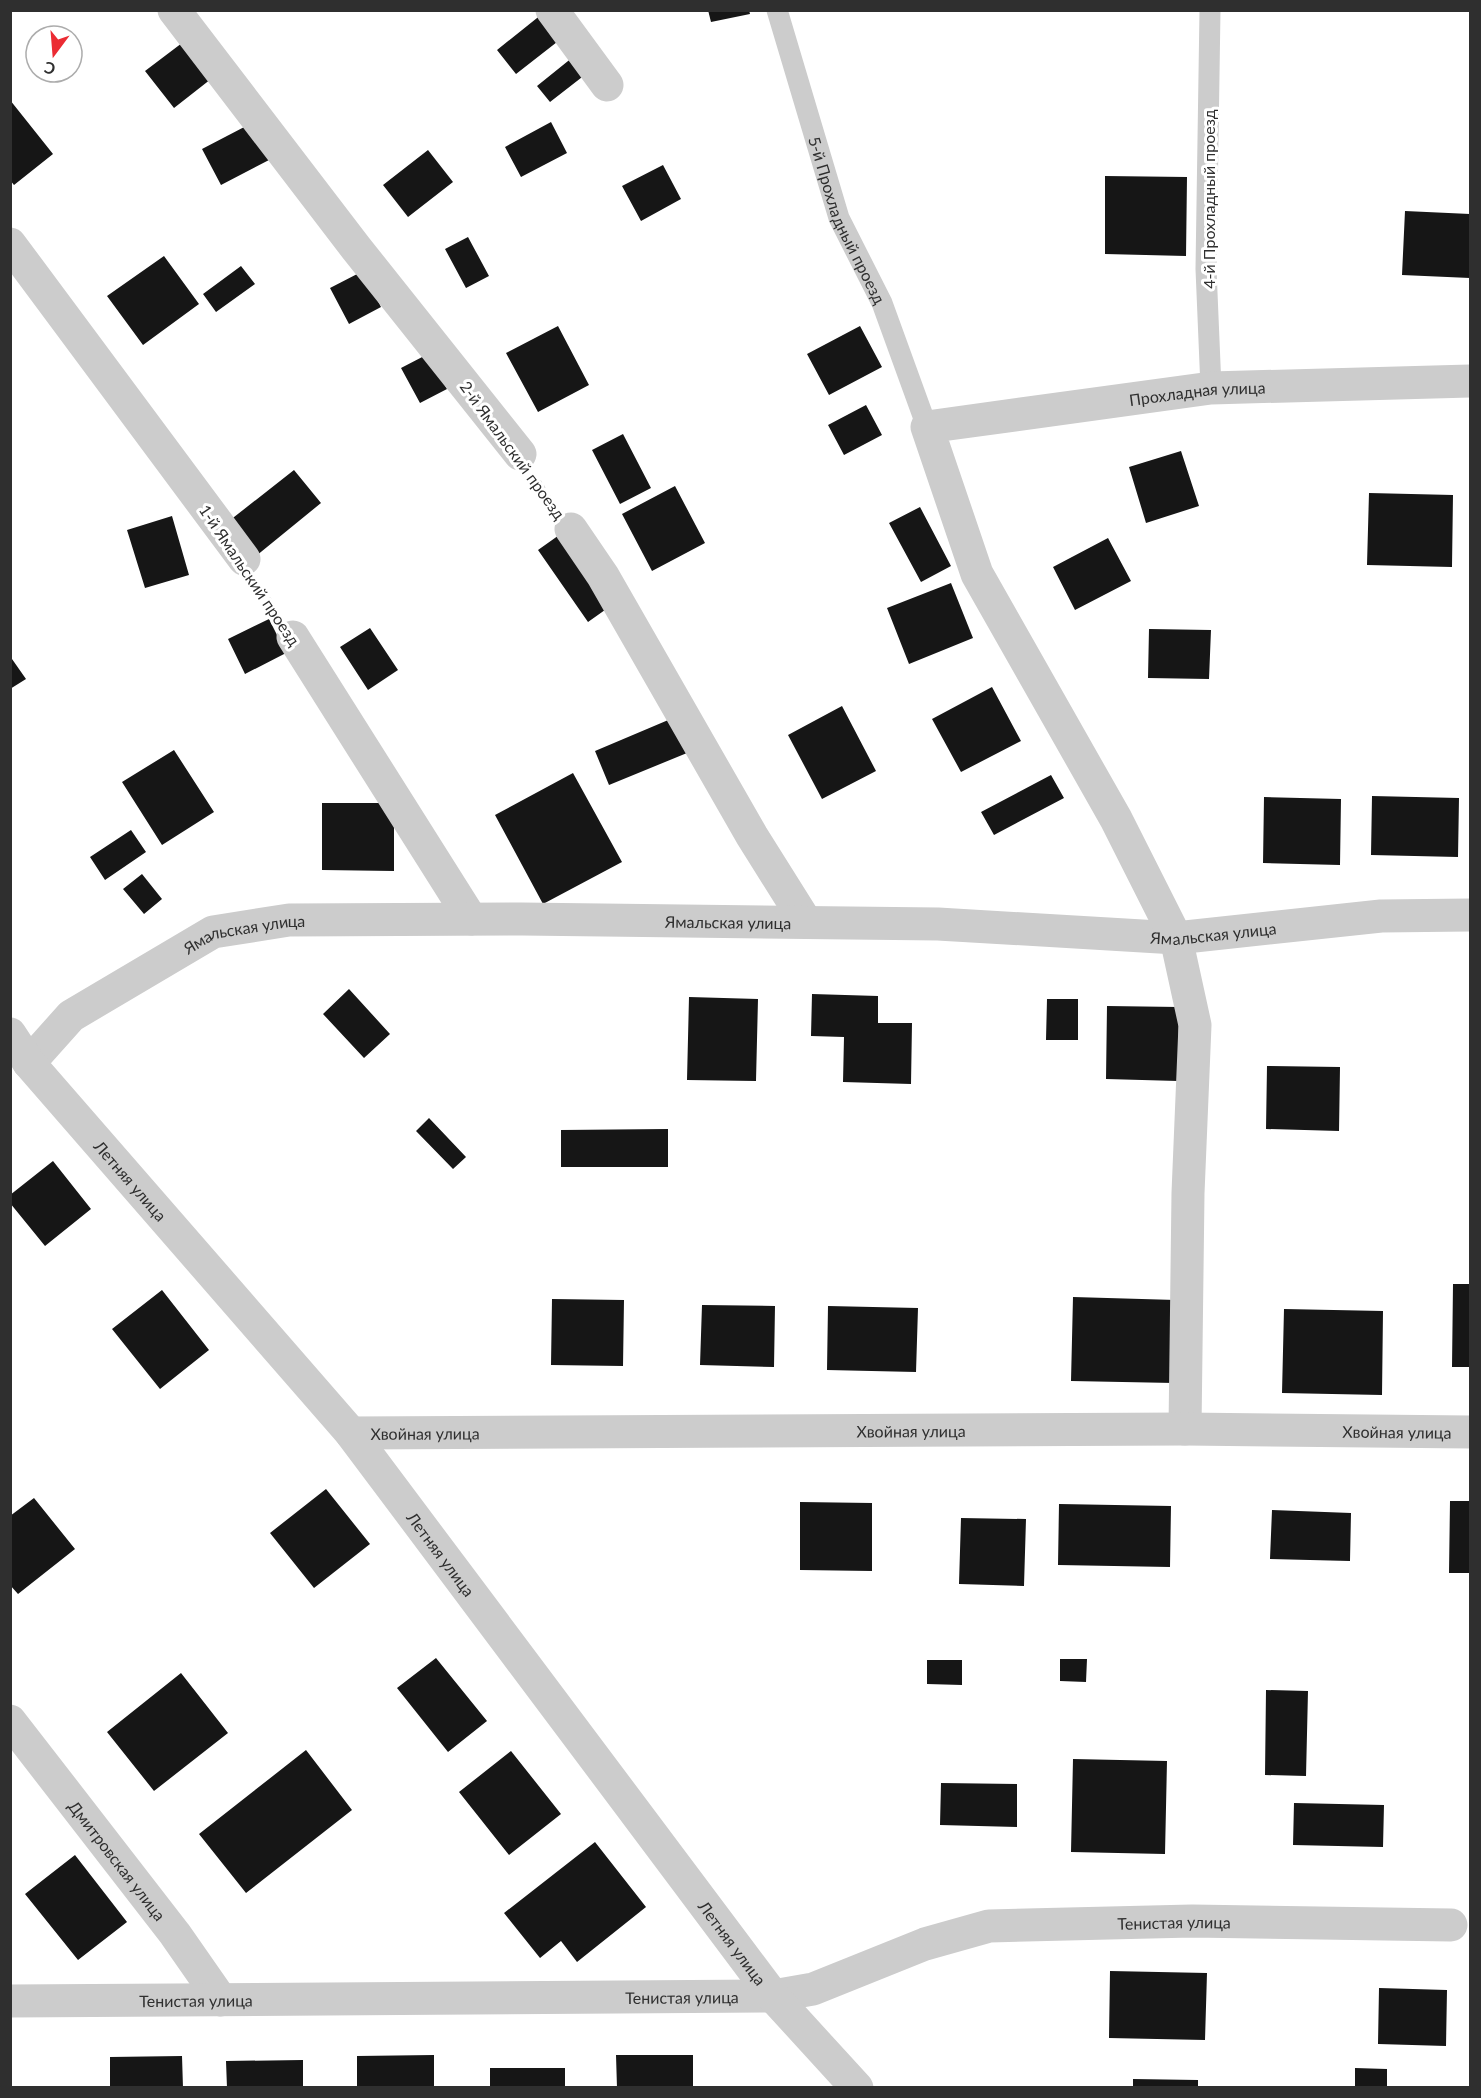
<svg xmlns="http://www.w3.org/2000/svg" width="1481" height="2098" font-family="Lato,sans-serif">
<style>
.building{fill:#161616}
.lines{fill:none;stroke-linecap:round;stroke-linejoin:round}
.path{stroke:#ccc;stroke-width:4;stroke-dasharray:3 3;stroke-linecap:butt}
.service{stroke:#ccc;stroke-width:21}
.minor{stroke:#ccc;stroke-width:33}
.tertiary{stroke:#ccc;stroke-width:33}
.labels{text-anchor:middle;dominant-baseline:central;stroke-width:6;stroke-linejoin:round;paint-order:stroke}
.street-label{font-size:16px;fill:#2f2f2f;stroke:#fff}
</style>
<rect width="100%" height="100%" fill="#fff"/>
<!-- building -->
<path class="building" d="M 547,10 L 566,35 L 516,74 L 497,50 Z
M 708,10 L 749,10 L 750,14 L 711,22 Z
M 182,43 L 211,79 L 174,108 L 145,71 Z
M 573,57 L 586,74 L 550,102 L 537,86 Z
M 10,100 L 53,154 L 14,185 L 10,180 Z
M 551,122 L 567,153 L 521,177 L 505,147 Z
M 250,124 L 269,160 L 221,185 L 202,149 Z
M 428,150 L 453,182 L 408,217 L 383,185 Z
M 663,165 L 681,199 L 641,221 L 622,186 Z
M 1105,176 L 1187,177 L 1186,256 L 1105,254 Z
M 1405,211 L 1470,214 L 1470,278 L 1402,275 Z
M 468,237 L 489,276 L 466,288 L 445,249 Z
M 164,256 L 199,304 L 143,345 L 107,296 Z
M 241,266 L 255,284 L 216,312 L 203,294 Z
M 363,271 L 381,307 L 349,324 L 330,288 Z
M 558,326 L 589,385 L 538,412 L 506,353 Z
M 860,326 L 882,367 L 829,395 L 807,354 Z
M 428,354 L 447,389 L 420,403 L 401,368 Z
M 866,405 L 882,435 L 844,455 L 828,425 Z
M 623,434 L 651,488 L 620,504 L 592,450 Z
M 1181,451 L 1199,506 L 1146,523 L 1129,467 Z
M 294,470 L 321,503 L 256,556 L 229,521 Z
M 675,486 L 705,543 L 652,571 L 622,514 Z
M 1369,493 L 1453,495 L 1452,567 L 1367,565 Z
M 920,507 L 951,566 L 921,582 L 889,523 Z
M 172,516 L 189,575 L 145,588 L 127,530 Z
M 562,533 L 612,605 L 588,622 L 538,550 Z
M 1108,538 L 1131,581 L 1075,610 L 1053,567 Z
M 951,583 L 973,638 L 909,664 L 887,608 Z
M 269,619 L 286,653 L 245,674 L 228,639 Z
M 370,628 L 398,670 L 368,690 L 340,647 Z
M 1149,629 L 1211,630 L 1209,679 L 1148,678 Z
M 12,659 L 26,679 L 10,689 L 10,660 Z
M 992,687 L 1021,741 L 961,772 L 932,719 Z
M 842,706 L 876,771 L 822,799 L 788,735 Z
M 673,718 L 687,753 L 609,785 L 595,751 Z
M 174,750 L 214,812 L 162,845 L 122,782 Z
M 573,773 L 622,862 L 543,904 L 495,815 Z
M 1051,775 L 1064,798 L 994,835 L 981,812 Z
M 1372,796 L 1459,798 L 1458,857 L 1371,855 Z
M 1264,797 L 1341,799 L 1340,865 L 1263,863 Z
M 322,803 L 394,803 L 394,871 L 322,870 Z
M 131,830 L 146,852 L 105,880 L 90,857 Z
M 142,874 L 162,899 L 144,914 L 123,889 Z
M 349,989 L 390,1034 L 364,1058 L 323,1014 Z
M 812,994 L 878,996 L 878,1023 L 912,1023 L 911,1084 L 843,1082 L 844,1037 L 811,1036 Z
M 689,997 L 758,999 L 756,1081 L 687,1080 Z
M 1047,999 L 1078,999 L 1078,1040 L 1046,1040 Z
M 1107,1006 L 1179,1007 L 1178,1081 L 1106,1079 Z
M 1267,1066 L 1340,1067 L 1339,1131 L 1266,1129 Z
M 429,1118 L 466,1157 L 453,1169 L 416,1131 Z
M 668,1129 L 668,1167 L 561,1167 L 561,1130 Z
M 53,1161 L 91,1209 L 45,1246 L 10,1203 L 10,1195 Z
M 1453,1284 L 1470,1284 L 1470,1367 L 1452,1367 Z
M 162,1290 L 209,1350 L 160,1389 L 112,1329 Z
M 1073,1297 L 1176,1300 L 1174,1383 L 1071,1381 Z
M 552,1299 L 624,1300 L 623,1366 L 551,1365 Z
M 702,1305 L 775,1306 L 774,1367 L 700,1365 Z
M 828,1306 L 918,1308 L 916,1372 L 827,1370 Z
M 1284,1309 L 1383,1311 L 1382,1395 L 1282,1393 Z
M 326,1489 L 370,1544 L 314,1588 L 270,1533 Z
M 34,1498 L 75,1549 L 18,1594 L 10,1585 L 10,1516 Z
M 1450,1501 L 1470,1501 L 1470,1573 L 1449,1573 Z
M 800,1502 L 872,1503 L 872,1571 L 800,1570 Z
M 1059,1504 L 1171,1506 L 1170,1567 L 1058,1565 Z
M 1272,1510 L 1351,1513 L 1350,1561 L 1270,1559 Z
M 961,1518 L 1026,1519 L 1024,1586 L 959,1584 Z
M 436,1658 L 487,1721 L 448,1752 L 397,1688 Z
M 1060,1659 L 1087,1659 L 1086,1682 L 1060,1681 Z
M 927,1660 L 962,1660 L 962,1685 L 927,1684 Z
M 181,1673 L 228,1733 L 154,1791 L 107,1732 Z
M 1266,1690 L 1308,1691 L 1306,1776 L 1265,1775 Z
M 306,1750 L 352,1810 L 246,1893 L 199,1834 Z
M 511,1751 L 561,1814 L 509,1855 L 459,1792 Z
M 1073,1759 L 1167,1761 L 1165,1854 L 1071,1852 Z
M 941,1783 L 1017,1784 L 1017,1827 L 940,1825 Z
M 1294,1803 L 1384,1805 L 1383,1847 L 1293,1845 Z
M 595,1842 L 646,1907 L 577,1962 L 561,1941 L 540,1958 L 504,1913 Z
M 75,1855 L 127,1922 L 78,1960 L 25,1894 Z
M 1110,1971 L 1207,1973 L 1205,2040 L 1109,2038 Z
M 1379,1988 L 1447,1990 L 1446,2046 L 1378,2044 Z
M 434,2055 L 434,2088 L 357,2088 L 357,2056 Z
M 616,2055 L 693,2055 L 693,2088 L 617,2088 Z
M 182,2056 L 183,2088 L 110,2088 L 110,2057 Z
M 303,2060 L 303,2088 L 227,2088 L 226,2061 Z
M 490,2068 L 565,2068 L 565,2088 L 490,2088 Z
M 1355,2068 L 1387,2069 L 1387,2088 L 1355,2088 Z
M 1133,2079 L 1198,2080 L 1198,2088 L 1133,2088 Z"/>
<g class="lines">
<!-- path -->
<path class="path" d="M 539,481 L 553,503
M 262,588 L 276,610"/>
<!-- service -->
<g class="service">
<path id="s1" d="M 777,10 L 839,218 L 882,303 L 927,427"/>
<path d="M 1210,10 L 1206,269 L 1211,388"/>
</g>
<!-- minor -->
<g class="minor">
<path d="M 174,10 L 356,248 L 520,454"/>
<path d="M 552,10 L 607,85"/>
<path d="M 10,244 L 244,559"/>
<path d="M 571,529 L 603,576 L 752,836 L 806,922"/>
<path d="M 293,637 L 471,919"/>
<path id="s2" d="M 29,1063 L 71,1016 L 213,932 L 289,920 L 522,919 L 938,924 L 1176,938 L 1381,916 L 1470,915"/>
<path id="s3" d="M 1185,1429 L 1188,1193 L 1195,1025 L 1176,938 L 1116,819 L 977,574 L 927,427 L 1211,388 L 1470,381"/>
<path id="s4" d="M 351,1433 L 1185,1429 L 1470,1432"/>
<path id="s5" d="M 10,1721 L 175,1934 L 221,2000"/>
<path id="s6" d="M 10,2001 L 773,1996 L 813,1989 L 925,1944 L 989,1926 L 1192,1921 L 1451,1925"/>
</g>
<!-- tertiary -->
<path class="tertiary" id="s7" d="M 10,1034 L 29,1063 L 351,1433 L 773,1996 L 857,2088"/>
</g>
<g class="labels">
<!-- street labels -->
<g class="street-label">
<text transform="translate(1208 199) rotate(-90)">4-й Прохладный проезд</text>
<text stroke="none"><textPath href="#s1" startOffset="222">5-й Прохладный проезд</textPath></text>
<text stroke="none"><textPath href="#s3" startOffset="1336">Прохладная улица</textPath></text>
<text transform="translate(513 450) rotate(54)">2-й Ямальский проезд</text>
<text transform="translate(250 575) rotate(56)">1-й Ямальский проезд</text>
<text stroke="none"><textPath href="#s2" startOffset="744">Ямальская улица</textPath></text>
<text stroke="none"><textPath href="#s2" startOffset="1230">Ямальская улица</textPath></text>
<text stroke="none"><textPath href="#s2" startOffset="258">Ямальская улица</textPath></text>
<text stroke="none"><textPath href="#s7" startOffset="190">Летняя улица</textPath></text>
<text stroke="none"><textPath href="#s4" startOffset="560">Хвойная улица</textPath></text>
<text stroke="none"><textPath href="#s4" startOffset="1046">Хвойная улица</textPath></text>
<text stroke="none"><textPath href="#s4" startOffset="74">Хвойная улица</textPath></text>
<text stroke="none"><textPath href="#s7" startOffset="676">Летняя улица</textPath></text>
<text stroke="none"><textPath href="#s5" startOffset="176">Дмитровская улица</textPath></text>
<text stroke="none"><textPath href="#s6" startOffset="1176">Тенистая улица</textPath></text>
<text stroke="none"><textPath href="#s7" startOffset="1162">Летняя улица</textPath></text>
<text stroke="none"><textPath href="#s6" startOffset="672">Тенистая улица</textPath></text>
<text stroke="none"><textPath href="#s6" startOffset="186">Тенистая улица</textPath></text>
</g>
</g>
<!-- border -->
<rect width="1481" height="2098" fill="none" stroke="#2f2f2f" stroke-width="24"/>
<!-- north arrow -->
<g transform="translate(54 54) rotate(196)"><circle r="28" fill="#ffffff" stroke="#acacac" stroke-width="1.5"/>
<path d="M0-4.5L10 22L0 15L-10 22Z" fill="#eb2b33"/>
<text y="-9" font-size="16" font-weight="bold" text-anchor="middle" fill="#2f2f2f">С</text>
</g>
</svg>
